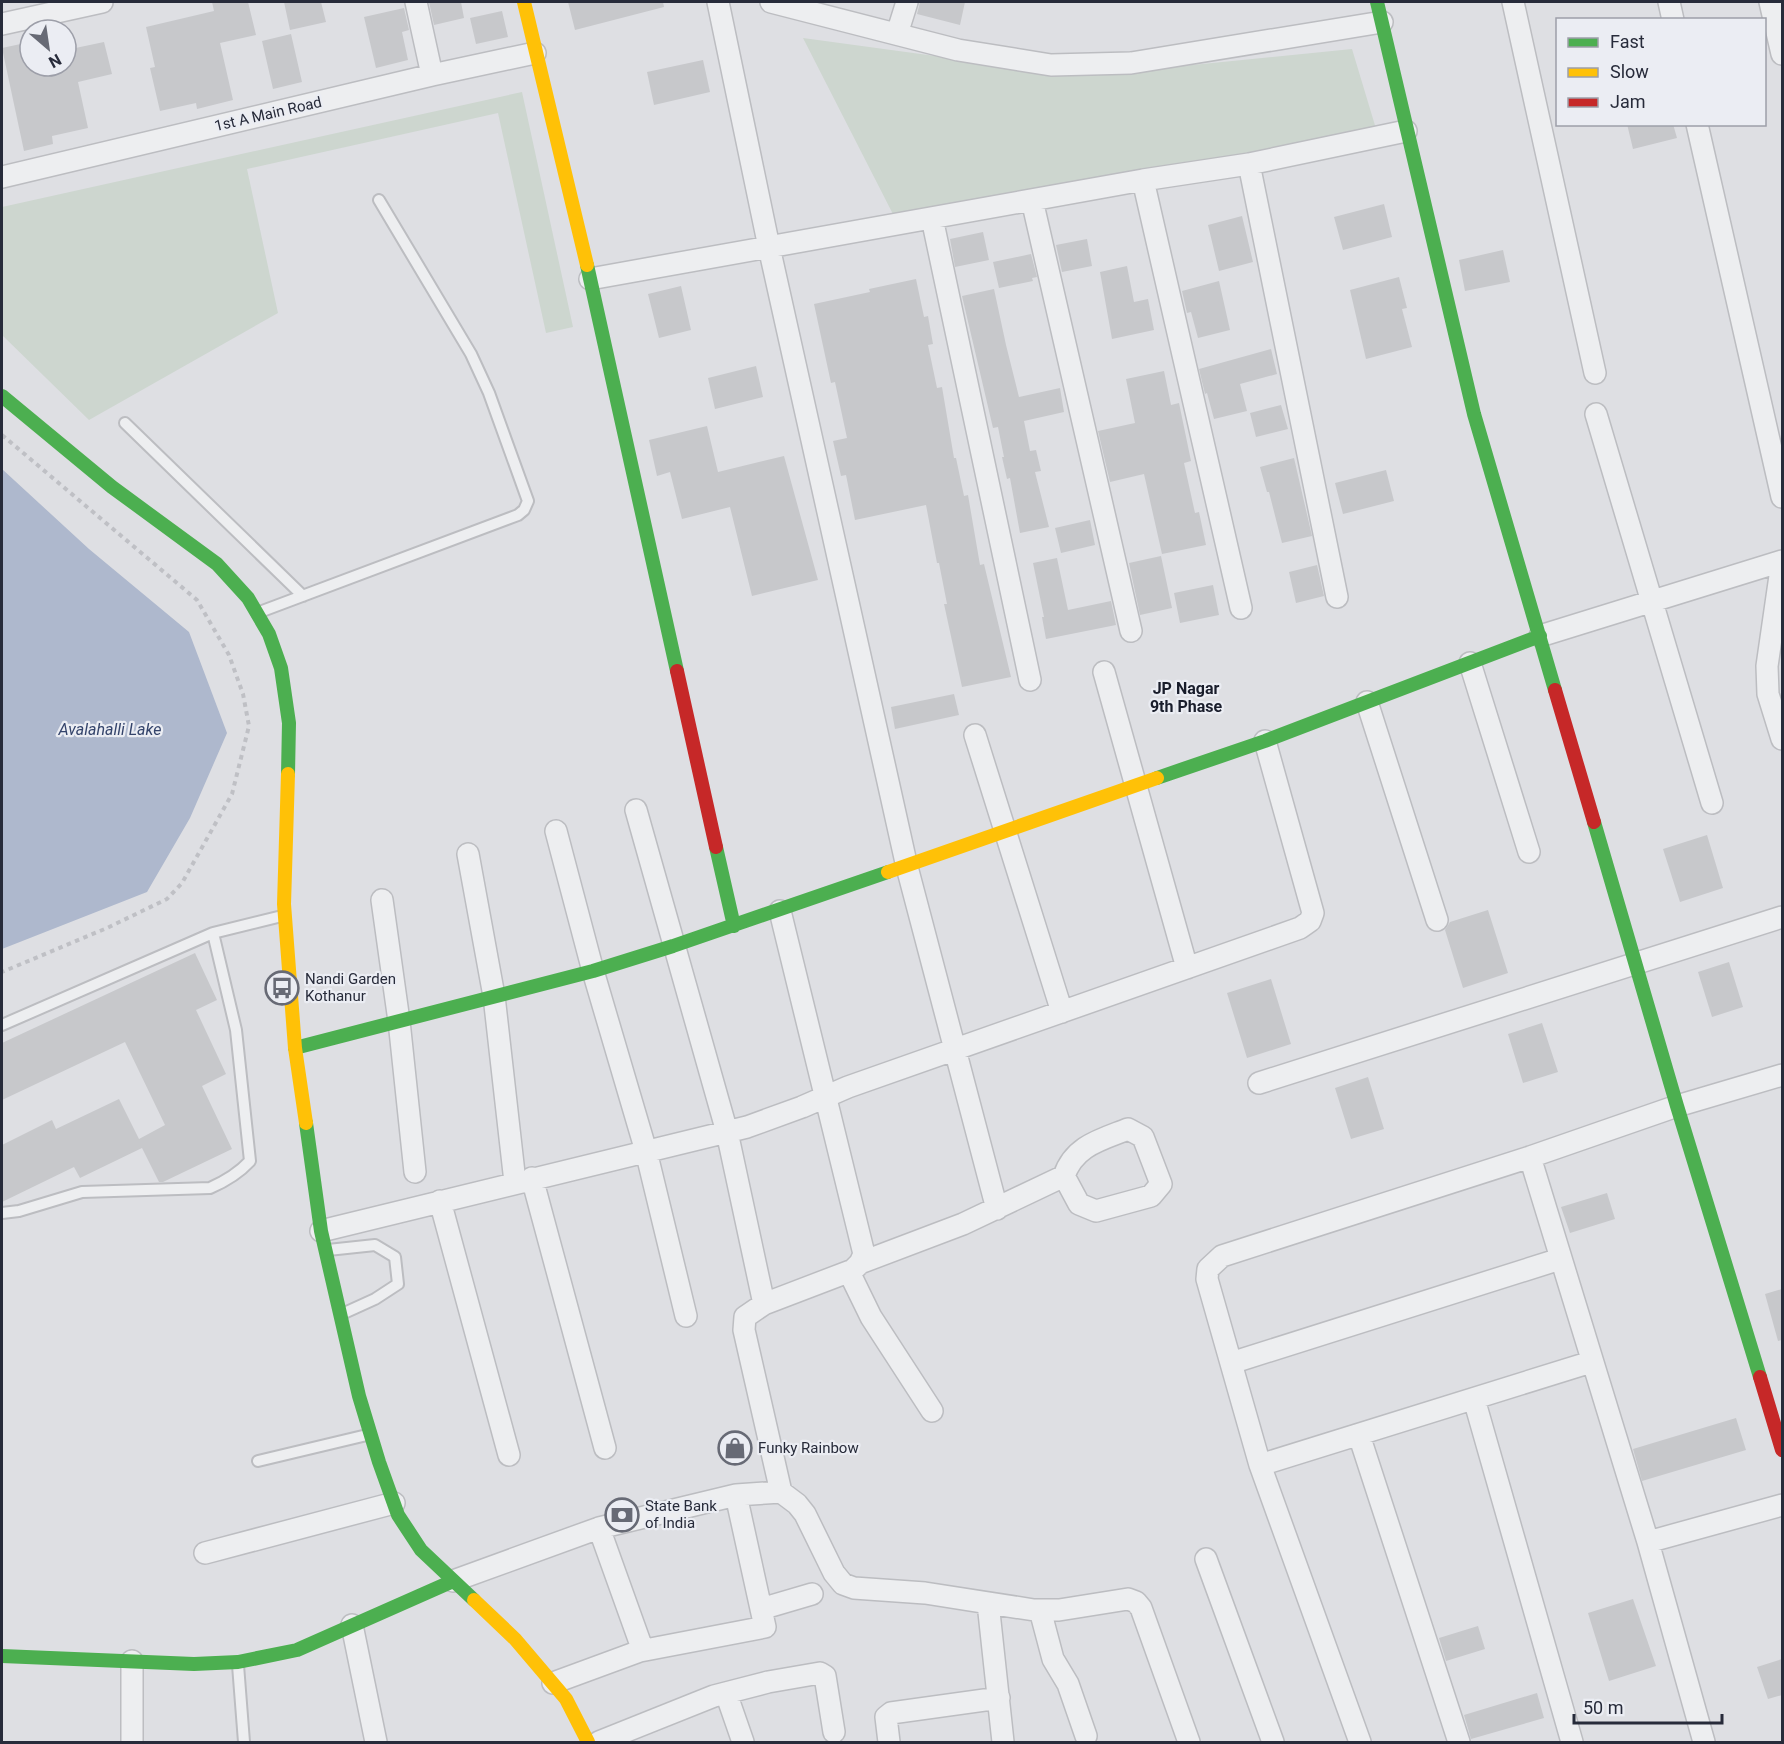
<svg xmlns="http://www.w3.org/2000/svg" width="1784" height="1744" font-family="Roboto,sans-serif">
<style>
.green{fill:#cdd6cf}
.water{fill:#aeb8cd}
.building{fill:#c7c8cb}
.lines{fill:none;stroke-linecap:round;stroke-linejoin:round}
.lane-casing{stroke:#bcbdc1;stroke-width:14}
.street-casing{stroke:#bcbdc1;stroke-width:24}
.path{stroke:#bfc0c5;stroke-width:4;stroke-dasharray:4.5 4.5;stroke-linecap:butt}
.lane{stroke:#edeef0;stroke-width:10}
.street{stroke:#edeef0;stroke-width:21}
.fast{stroke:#4caf50;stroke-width:14}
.slow{stroke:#ffc107;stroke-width:14}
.jam{stroke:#c62828;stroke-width:14}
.labels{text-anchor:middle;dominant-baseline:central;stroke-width:4.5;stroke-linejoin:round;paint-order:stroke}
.street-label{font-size:15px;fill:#272b3a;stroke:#ebedf3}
.poi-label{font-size:15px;fill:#272b3a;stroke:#ebedf3;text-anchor:start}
.neighbourhood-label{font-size:16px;font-weight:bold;fill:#191d2b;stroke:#ebedf3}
.water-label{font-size:16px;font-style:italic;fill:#34446b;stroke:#ebedf3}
</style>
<rect width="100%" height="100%" fill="#dedfe3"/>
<!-- green -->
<path class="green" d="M 803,38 L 1083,76 L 1352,49 L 1380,142 L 897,222 Z
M 522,92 L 573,327 L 546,333 L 498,113 L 247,169 L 278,313 L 89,420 L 2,335 L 2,207 Z"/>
<!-- water -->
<path class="water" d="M 2,469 L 89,549 L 189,632 L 227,733 L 190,818 L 147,892 L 2,949 Z"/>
<!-- building -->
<path class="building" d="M 212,2 L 248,2 L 256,35 L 220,43 L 233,100 L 197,109 L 196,103 L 160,111 L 150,68 L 155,67 L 146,27 L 214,11 Z
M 284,2 L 321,2 L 326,22 L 290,30 Z
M 429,2 L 461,2 L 464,18 L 434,25 Z
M 568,2 L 663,2 L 664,7 L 575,30 Z
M 920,2 L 965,2 L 960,25 L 917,14 Z
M 404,8 L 409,30 L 402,32 L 408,60 L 376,68 L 364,17 Z
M 502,11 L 508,37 L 476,44 L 470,18 Z
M 291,34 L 302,82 L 273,89 L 262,41 Z
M 30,42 L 30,66 L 66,66 L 66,50 L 104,42 L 112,74 L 78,82 L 88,128 L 52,136 L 53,144 L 24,151 L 2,48 Z
M 703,60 L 710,92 L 654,105 L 647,72 Z
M 1627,124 L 1673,124 L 1677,138 L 1633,149 Z
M 1384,204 L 1392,237 L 1343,250 L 1334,217 Z
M 1242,216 L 1253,262 L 1219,271 L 1208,225 Z
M 983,232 L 989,260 L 955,267 L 950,239 Z
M 1087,239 L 1092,266 L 1062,272 L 1056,245 Z
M 1503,250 L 1510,282 L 1465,291 L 1459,260 Z
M 1031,254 L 1037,277 L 1032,278 L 1033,281 L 999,288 L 993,262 Z
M 1127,266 L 1134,302 L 1148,299 L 1154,330 L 1112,339 L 1100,272 Z
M 1399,277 L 1407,308 L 1402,309 L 1412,347 L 1366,359 L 1350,290 Z
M 916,279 L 924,317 L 928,316 L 933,344 L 928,345 L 937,388 L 942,387 L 954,458 L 956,458 L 964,496 L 968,495 L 980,565 L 984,564 L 1011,677 L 962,687 L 944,604 L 947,604 L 939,563 L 937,563 L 926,505 L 855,520 L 846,475 L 841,476 L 833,441 L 847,438 L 835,382 L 831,383 L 814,304 L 870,292 L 869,289 Z
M 1219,281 L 1230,330 L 1198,338 L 1191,312 L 1187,313 L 1182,291 Z
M 681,286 L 691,330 L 659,338 L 648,294 Z
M 994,289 L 1006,345 L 1019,397 L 1060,388 L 1064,412 L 1024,421 L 1030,451 L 1036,450 L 1041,471 L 1035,472 L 1049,527 L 1020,533 L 1010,478 L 1007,479 L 1002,457 L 1004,457 L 998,427 L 993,428 L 962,296 Z
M 1271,349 L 1277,374 L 1240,384 L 1247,411 L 1214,419 L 1207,393 L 1205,394 L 1199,369 Z
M 756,366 L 763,397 L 715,409 L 708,378 Z
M 1164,371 L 1171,405 L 1179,403 L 1191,461 L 1184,463 L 1195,513 L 1199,512 L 1206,545 L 1162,554 L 1144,474 L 1110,482 L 1098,431 L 1135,423 L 1126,379 Z
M 1281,405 L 1288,429 L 1256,437 L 1250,413 Z
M 707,426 L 718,472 L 784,456 L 818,580 L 752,596 L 730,507 L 682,519 L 670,472 L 657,476 L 649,440 Z
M 1294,458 L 1312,536 L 1282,543 L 1269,492 L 1267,492 L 1260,467 Z
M 1386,470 L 1394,501 L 1343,514 L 1335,483 Z
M 1090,520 L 1095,545 L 1061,553 L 1055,528 Z
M 1161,556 L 1172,608 L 1140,615 L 1129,563 Z
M 1057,558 L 1068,610 L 1111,601 L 1116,625 L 1046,639 L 1042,617 L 1044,617 L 1033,563 Z
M 1317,565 L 1324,596 L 1296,603 L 1289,572 Z
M 1213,585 L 1219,615 L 1180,623 L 1174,593 Z
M 954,694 L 959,715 L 895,729 L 891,707 Z
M 1707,835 L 1723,888 L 1680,902 L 1663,849 Z
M 1488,910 L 1508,973 L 1463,988 L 1445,930 L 1450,922 Z
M 195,953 L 217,1000 L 196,1010 L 226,1074 L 202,1086 L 232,1149 L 163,1182 L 159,1182 L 142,1148 L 80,1178 L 74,1167 L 2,1202 L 2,1145 L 52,1120 L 56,1129 L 119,1099 L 139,1139 L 165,1125 L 125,1042 L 2,1100 L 2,1043 Z
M 1729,962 L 1743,1007 L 1712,1017 L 1698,972 Z
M 1271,979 L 1291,1044 L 1247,1058 L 1227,993 Z
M 1542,1023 L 1558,1072 L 1523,1083 L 1508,1034 Z
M 1368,1077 L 1384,1129 L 1351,1139 L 1335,1088 Z
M 1607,1193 L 1615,1219 L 1570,1233 L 1561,1207 Z
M 1782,1289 L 1782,1340 L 1778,1341 L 1765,1294 Z
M 1736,1418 L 1746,1450 L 1642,1481 L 1633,1449 Z
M 1633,1599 L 1656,1666 L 1609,1681 L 1588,1613 Z
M 1478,1626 L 1485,1649 L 1446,1661 L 1439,1638 Z
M 1782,1659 L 1782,1695 L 1768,1699 L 1757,1667 Z
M 1537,1693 L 1544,1718 L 1471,1739 L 1464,1715 Z"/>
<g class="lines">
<defs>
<path id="lane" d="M 125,423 L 303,596
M 257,613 L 518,515 L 524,510 L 528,501 L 489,393 L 471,354 L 379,200
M 2,1025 L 213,933
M 2,1213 L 19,1211 L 82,1192 L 210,1188 C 226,1181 238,1174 250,1161 L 236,1030 L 213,933 L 282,916
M 328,1250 L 375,1245 L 395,1257 L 398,1284 L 375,1299 L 342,1314
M 258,1461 L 367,1435
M 238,1665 L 244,1742"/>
<path id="street" d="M 416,2 L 432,75
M 718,2 L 769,247 L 907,867 L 997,1209
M 771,2 L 958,50 L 1051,65 L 1131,63 L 1382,22
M 1513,2 L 1595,373
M 1669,2 L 1673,20
M 1770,2 L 1782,54
M 2,24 L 102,2
M 897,34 L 907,2
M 1697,124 L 1782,497
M 1249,164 L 1337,597
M 2,177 L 432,75 L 535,53
M 1143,180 L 1241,608
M 1032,200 L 1131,631
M 932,218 L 1030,680
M 590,279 L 1143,180 L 1249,164 L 1406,131
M 1596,414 L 1712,803
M 1782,562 L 1767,666 L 1768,694 L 1782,739
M 1540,636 L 1782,561
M 1470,663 L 1529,852
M 1104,672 L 1187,968
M 1367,702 L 1437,920
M 975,735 L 1062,1012
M 636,810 L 727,1132 L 764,1304
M 556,831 L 593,971 L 646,1151 L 686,1316
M 468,854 L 494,996 L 515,1182
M 382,900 L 399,1021 L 415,1172
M 780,911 L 864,1254 L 860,1263 L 853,1270 L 764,1304 L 745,1317 L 744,1330 L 781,1492
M 1259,1083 L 1782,917
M 1530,1157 L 1648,1542 L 1704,1742
M 532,1178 L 605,1448
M 440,1201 L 509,1455
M 321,1231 L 747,1127 L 802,1107 L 848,1087 L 1300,928 L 1310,921 L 1313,913 L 1265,741
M 860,1263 L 963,1224 L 1064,1176 C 1074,1146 1100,1140 1128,1129 L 1143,1137 L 1161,1184 L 1151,1196 L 1096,1211 L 1079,1204 L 1064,1176
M 849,1272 L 871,1317 L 932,1411
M 1231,1363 L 1560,1259
M 1474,1399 L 1572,1742
M 1359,1435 L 1459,1742
M 1260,1465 L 1591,1362
M 1648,1542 L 1782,1505
M 205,1553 L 394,1503
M 1206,1559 L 1273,1742
M 453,1581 L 599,1528 L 736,1495 L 781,1492 L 797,1504 L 805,1514 L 834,1573 L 843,1584 L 854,1588 L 925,1593 L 1034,1610 L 1059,1610 L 1128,1599 L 1136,1602 L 1141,1608 L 1189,1742
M 988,1603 L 1003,1742
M 761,1609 L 812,1594
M 1040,1610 L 1053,1659 L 1068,1684 L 1086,1736
M 352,1625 L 376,1742
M 640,1651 L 765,1627 L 736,1495
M 553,1683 L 640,1651 L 642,1648 L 599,1528
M 726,1693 L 743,1742
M 132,1742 L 132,1661
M 599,1742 L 714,1696 L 768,1682 L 820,1673 L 825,1676 L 834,1732
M 889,1742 L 886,1717 L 891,1713 L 999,1698
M 1360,1742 L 1260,1465 L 1207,1279 L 1208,1269 L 1222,1256 L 1530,1157 L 1677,1106 L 1782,1075"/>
</defs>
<!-- lane casing -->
<use href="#lane" class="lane-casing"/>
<!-- street casing -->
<use href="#street" class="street-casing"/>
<!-- path -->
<path class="path" d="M 2,435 L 197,600 L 229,655 L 243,694 L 249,726 L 232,794 L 182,883 L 167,899 L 107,928 L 2,972"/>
<!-- lane -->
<use href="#lane" class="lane"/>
<!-- street -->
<use href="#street" class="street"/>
<!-- fast -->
<path class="fast" d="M 1377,2 L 1474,414 L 1555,690
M 587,265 L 677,671
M 2,396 L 112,487 L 217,564 L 248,598 L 269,634 L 281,668 L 289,723 L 288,774
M 1157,778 L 1265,741 L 1540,636
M 1594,822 L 1677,1106 L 1760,1377
M 716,847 L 734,926
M 295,1048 L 593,971 L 673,946 L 888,872
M 306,1123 L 321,1231 L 359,1396 L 379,1462 L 398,1515 L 421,1550 L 474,1600
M 2,1656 L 194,1664 L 238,1662 L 297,1650 L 453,1581"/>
<!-- slow -->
<path class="slow" d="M 524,2 L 587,265
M 288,774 L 284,904 L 295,1048 L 306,1123
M 888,872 L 1157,778
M 474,1600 L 515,1639 L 566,1699 L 588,1742"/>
<!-- jam -->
<path class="jam" d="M 677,671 L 716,847
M 1555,690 L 1594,822
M 1760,1377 L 1782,1450"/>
</g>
<!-- icons -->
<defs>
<symbol id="bus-ring" viewBox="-11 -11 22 22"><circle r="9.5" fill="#ebedf3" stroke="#676a75" stroke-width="1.5"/><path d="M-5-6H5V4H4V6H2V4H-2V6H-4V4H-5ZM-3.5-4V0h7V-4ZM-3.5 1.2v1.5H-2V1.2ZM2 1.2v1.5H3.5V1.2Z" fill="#676a75"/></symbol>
<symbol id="shop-ring" viewBox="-11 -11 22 22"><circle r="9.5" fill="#ebedf3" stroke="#676a75" stroke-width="1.5"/><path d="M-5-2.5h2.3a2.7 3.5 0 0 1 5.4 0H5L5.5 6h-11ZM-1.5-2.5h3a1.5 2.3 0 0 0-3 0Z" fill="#676a75"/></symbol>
<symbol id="bank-ring" viewBox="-11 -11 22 22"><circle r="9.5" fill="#ebedf3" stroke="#676a75" stroke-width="1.5"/><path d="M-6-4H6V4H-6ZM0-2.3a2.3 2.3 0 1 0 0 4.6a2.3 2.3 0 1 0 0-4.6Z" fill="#676a75"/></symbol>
</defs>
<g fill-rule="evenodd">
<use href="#bus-ring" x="263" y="969" width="38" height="38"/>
<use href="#shop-ring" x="716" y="1429" width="38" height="38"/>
<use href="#bank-ring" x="603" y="1496" width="38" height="38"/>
</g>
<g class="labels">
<!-- street labels -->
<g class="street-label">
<text transform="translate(268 114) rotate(-13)">1st A Main Road</text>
</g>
<!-- poi labels -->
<g class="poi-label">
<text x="305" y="979">Nandi Garden<tspan x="305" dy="17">Kothanur</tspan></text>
<text x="758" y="1448">Funky Rainbow</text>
<text x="645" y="1506">State Bank<tspan x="645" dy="17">of India</tspan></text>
</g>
<!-- neighbourhood labels -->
<g class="neighbourhood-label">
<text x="1186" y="688">JP Nagar<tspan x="1186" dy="18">9th Phase</tspan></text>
</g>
<!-- water labels -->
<g class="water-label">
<text x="110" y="729">Avalahalli Lake</text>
</g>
</g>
<!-- border -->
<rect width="1784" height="1744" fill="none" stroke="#272b3a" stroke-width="6"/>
<!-- legend -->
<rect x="1556" y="18" width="210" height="108" fill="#ebedf3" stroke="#9d9fa9" stroke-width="1.5"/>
<rect x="1568" y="38" width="30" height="9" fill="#4caf50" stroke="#9d9fa9" stroke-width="1.5"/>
<text x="1610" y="48" font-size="18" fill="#272b3a">Fast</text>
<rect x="1568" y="68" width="30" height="9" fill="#ffc107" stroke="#9d9fa9" stroke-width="1.5"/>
<text x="1610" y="78" font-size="18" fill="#272b3a">Slow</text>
<rect x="1568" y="98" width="30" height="9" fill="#c62828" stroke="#9d9fa9" stroke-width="1.5"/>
<text x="1610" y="108" font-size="18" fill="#272b3a">Jam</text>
<!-- north arrow -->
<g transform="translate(48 48) rotate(151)"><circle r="28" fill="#ebedf3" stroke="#9d9fa9" stroke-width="1.5"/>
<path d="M0-4.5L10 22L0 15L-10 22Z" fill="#676a75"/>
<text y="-9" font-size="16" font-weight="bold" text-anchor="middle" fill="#272b3a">N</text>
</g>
<!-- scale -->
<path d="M1574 1714v9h148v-9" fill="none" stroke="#272b3a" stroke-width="3"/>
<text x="1583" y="1714" font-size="18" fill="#272b3a" stroke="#ebedf3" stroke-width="4.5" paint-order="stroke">50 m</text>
</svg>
